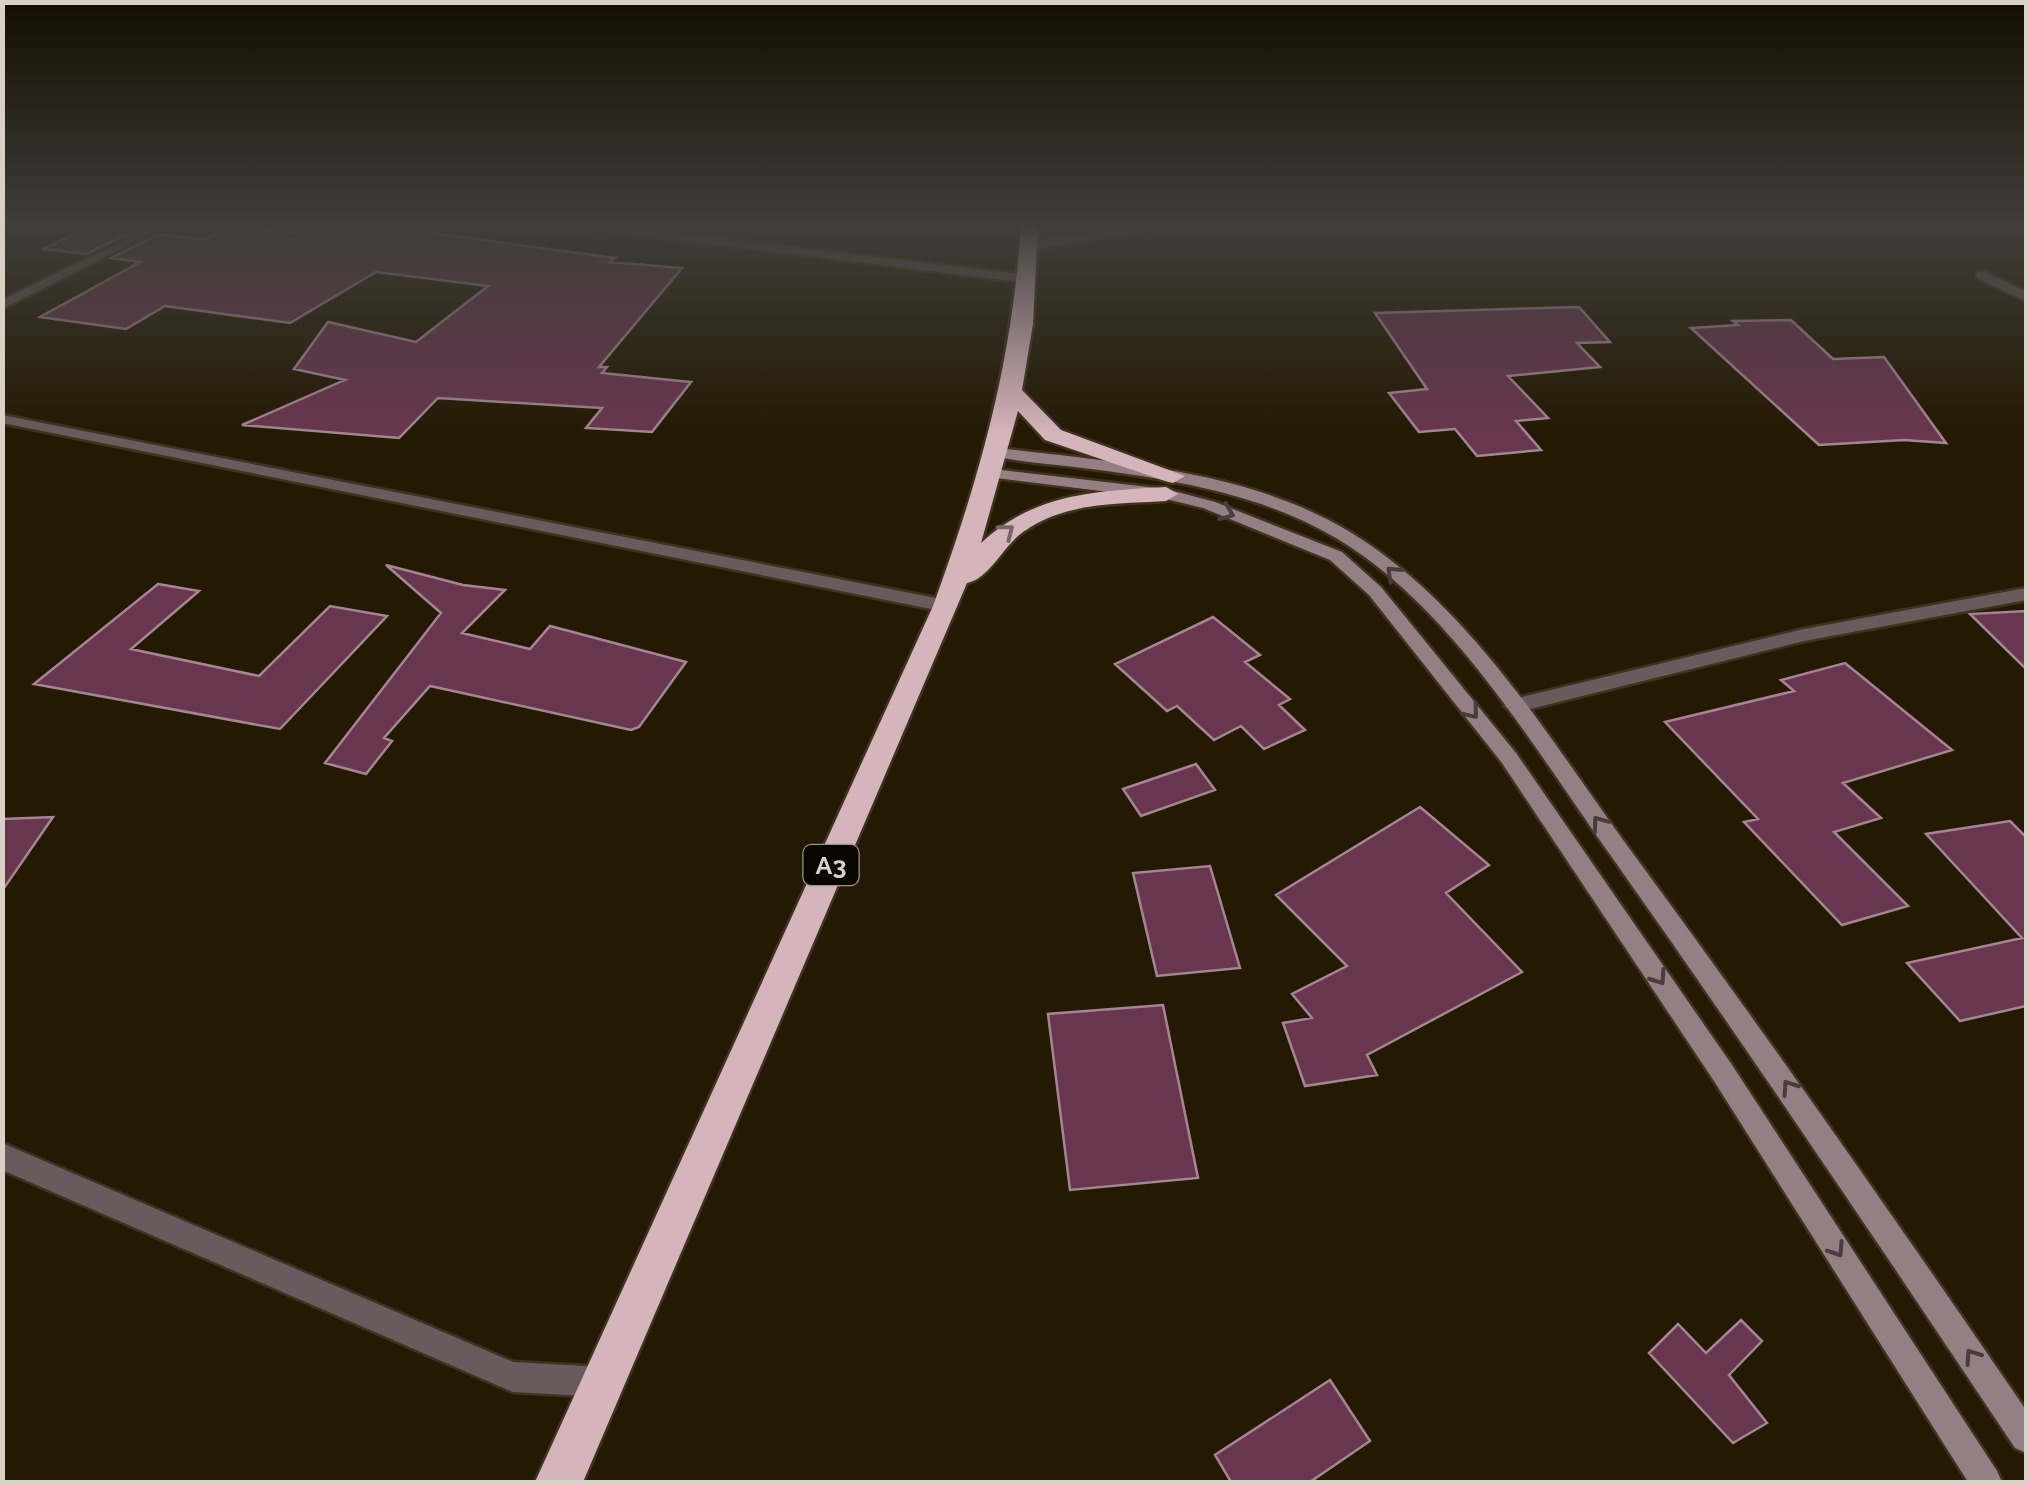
<svg xmlns="http://www.w3.org/2000/svg" width="2029" height="1485" font-family="Raleway,sans-serif">
<style>
.building{fill:#68364e;stroke:#a48693;stroke-width:2.5}
.lines{fill:none;stroke-linecap:round;stroke-linejoin:round}
.street-casing{stroke:#3d331e;stroke-width:5}
.secondary-casing{stroke:#3d331e;stroke-width:5}
.highway-casing{stroke:#3d331e;stroke-width:5}
.street{fill:#685a5d;fill-rule:evenodd}
.secondary{fill:#947f84;fill-rule:evenodd}
.highway{fill:#d6b4bc;fill-rule:evenodd}
.oneway{stroke:#483c3c}
.oneway2{stroke:#7a6568}
.labels{text-anchor:middle;dominant-baseline:central;stroke-width:10;stroke-linejoin:round;paint-order:stroke}
.shield{fill:#090501;stroke:#9b948a;stroke-width:2.5}
.shield-label{font-size:25px;font-weight:bold;fill:#d9d1c4}
</style>
<rect width="100%" height="100%" fill="#241903"/>
<!-- building -->
<path class="building" d="M 89,226 L 134,231 L 86,254 L 44,249 Z
M 229,226 L 294,233 L 306,226 L 425,226 L 417,231 L 615,258 L 610,262 L 682,268 L 599,367 L 607,367 L 602,373 L 691,382 L 652,432 L 586,428 L 602,408 L 438,398 L 399,438 L 242,425 L 345,380 L 294,369 L 328,322 L 416,342 L 488,286 L 376,272 L 290,323 L 165,306 L 126,329 L 40,317 L 140,262 L 111,258 L 159,234 L 204,240 Z
M 1579,307 L 1610,342 L 1577,343 L 1600,367 L 1508,376 L 1548,418 L 1516,421 L 1541,450 L 1477,456 L 1455,429 L 1419,432 L 1389,393 L 1427,389 L 1375,313 Z
M 1791,320 L 1833,359 L 1884,357 L 1946,443 L 1904,440 L 1819,445 L 1691,328 L 1738,325 L 1733,321 Z
M 386,565 L 463,585 L 505,590 L 462,633 L 530,649 L 550,626 L 686,662 L 639,727 L 631,730 L 430,686 L 384,738 L 392,741 L 366,774 L 325,763 L 441,613 Z
M 158,584 L 199,591 L 131,649 L 259,676 L 330,606 L 387,616 L 280,729 L 34,684 Z
M 2026,611 L 2026,669 L 1970,614 Z
M 1213,617 L 1260,655 L 1245,662 L 1290,699 L 1279,705 L 1305,730 L 1264,749 L 1241,726 L 1214,740 L 1177,706 L 1167,711 L 1115,664 Z
M 1845,663 L 1952,750 L 1843,783 L 1881,818 L 1834,832 L 1908,906 L 1842,925 L 1744,822 L 1758,819 L 1665,722 L 1794,691 L 1781,680 Z
M 1196,764 L 1215,790 L 1141,816 L 1123,789 Z
M 1420,807 L 1489,865 L 1446,893 L 1522,972 L 1367,1055 L 1377,1075 L 1305,1086 L 1283,1023 L 1312,1018 L 1292,994 L 1347,966 L 1276,895 Z
M 53,817 L 2,891 L 2,819 Z
M 2010,821 L 2026,837 L 2026,1006 L 1960,1021 L 1907,963 L 2022,938 L 1926,834 Z
M 1210,866 L 1240,968 L 1157,976 L 1133,873 Z
M 1163,1005 L 1198,1178 L 1070,1190 L 1048,1014 Z
M 1741,1320 L 1762,1341 L 1729,1375 L 1767,1423 L 1733,1443 L 1649,1353 L 1678,1324 L 1706,1353 Z
M 1330,1380 L 1370,1441 L 1310,1482 L 1231,1482 L 1215,1455 Z"/>
<g class="lines">
<defs>
<path id="street" d="M 152,226 L 166,226 L 2,309 L 2,300 Z
M 583,226 L 615,226 L 1029,275 L 1035,279 L 1029,283 L 589,229 Z
M 1145,226 L 1173,226 L 1029,250 L 1023,246 L 1029,242 Z
M 1977,272 L 1985,272 L 2026,292 L 2026,301 L 1977,278 Z
M 2,415 L 946,600 L 955,606 L 946,612 L 2,423 Z
M 2026,588 L 2026,600 L 1804,641 L 1514,713 L 1504,706 L 1514,699 L 1804,629 Z
M 2,1143 L 513,1362 L 603,1367 L 614,1371 L 618,1382 L 614,1393 L 603,1397 L 513,1392 L 2,1170 Z"/>
<path id="secondary" d="M 999,448 C 1116,463 1246,469 1350,532 C 1470,605 1548,737 1629,848 C 1765,1033 1897,1221 2026,1410 L 2026,1453 L 2015,1448 C 1882,1249 1749,1051 1611,856 C 1534,748 1452,607 1336,538 C 1260,493 1170,479 1083,468 C 1054,464 1023,463 994,456 L 994,450 Z
M 993,469 L 1166,489 L 1215,502 L 1342,552 L 1381,587 L 1516,753 L 1732,1065 L 1997,1471 L 2002,1482 L 1968,1482 L 1714,1081 L 1502,763 L 1369,595 L 1330,560 L 1203,508 L 1166,499 L 988,477 L 985,474 Z"/>
<path id="highway" d="M 1021,226 L 1038,226 L 1033,324 L 1022,390 L 1061,430 L 1185,476 L 1173,483 L 1165,481 L 1045,440 L 1018,411 L 981,543 C 1035,493 1096,491 1166,487 L 1178,494 L 1166,501 C 1117,504 1065,502 1023,532 C 1004,545 989,579 967,583 L 583,1482 L 535,1482 L 933,606 C 980,477 1012,363 1021,226 Z"/>
</defs>
<!-- street casing -->
<use href="#street" class="street-casing"/>
<!-- secondary casing -->
<use href="#secondary" class="secondary-casing"/>
<!-- highway casing -->
<use href="#highway" class="highway-casing"/>
<!-- street -->
<use href="#street" class="street"/>
<!-- secondary -->
<use href="#secondary" class="secondary"/>
<!-- highway -->
<use href="#highway" class="highway"/>
</g>
<!-- one-way arrows -->
<defs><path id="oneway-chevron" d="M-2-3.5L2.5 0L-2 3.5" fill="none" stroke-width="1.6" stroke-linecap="round" stroke-linejoin="round" transform="scale(2.5)"/></defs>
<g class="oneway">
<use href="#oneway-chevron" transform="translate(1227 513) rotate(22)"/>
<use href="#oneway-chevron" transform="translate(1393 573) rotate(-137)"/>
<use href="#oneway-chevron" transform="translate(1472 712) rotate(51)"/>
<use href="#oneway-chevron" transform="translate(1599 823) rotate(-126)"/>
<use href="#oneway-chevron" transform="translate(1659 978) rotate(56)"/>
<use href="#oneway-chevron" transform="translate(1789 1087) rotate(-124)"/>
<use href="#oneway-chevron" transform="translate(1837 1250) rotate(57)"/>
<use href="#oneway-chevron" transform="translate(1972 1356) rotate(-124)"/>
</g>
<use class="oneway2" href="#oneway-chevron" transform="translate(1007 531) rotate(-38)"/>
<!-- sky -->
<linearGradient id="sky" x2="0" y2="1"><stop stop-color="#140e02"/><stop offset="0.52" stop-color="#3f3e39"/><stop offset="1" stop-color="#3f3e39" stop-opacity="0"/></linearGradient>
<rect width="2029" height="434" fill="url(#sky)"/>
<g class="labels">
<!-- shield labels -->
<rect class="shield" x="803.5" y="845" width="55" height="40" rx="8"/>
<g class="shield-label">
<text x="831" y="865">A3</text>
</g>
</g>
<!-- border -->
<rect width="2029" height="1485" fill="none" stroke="#d9d1c4" stroke-width="10"/>
</svg>
